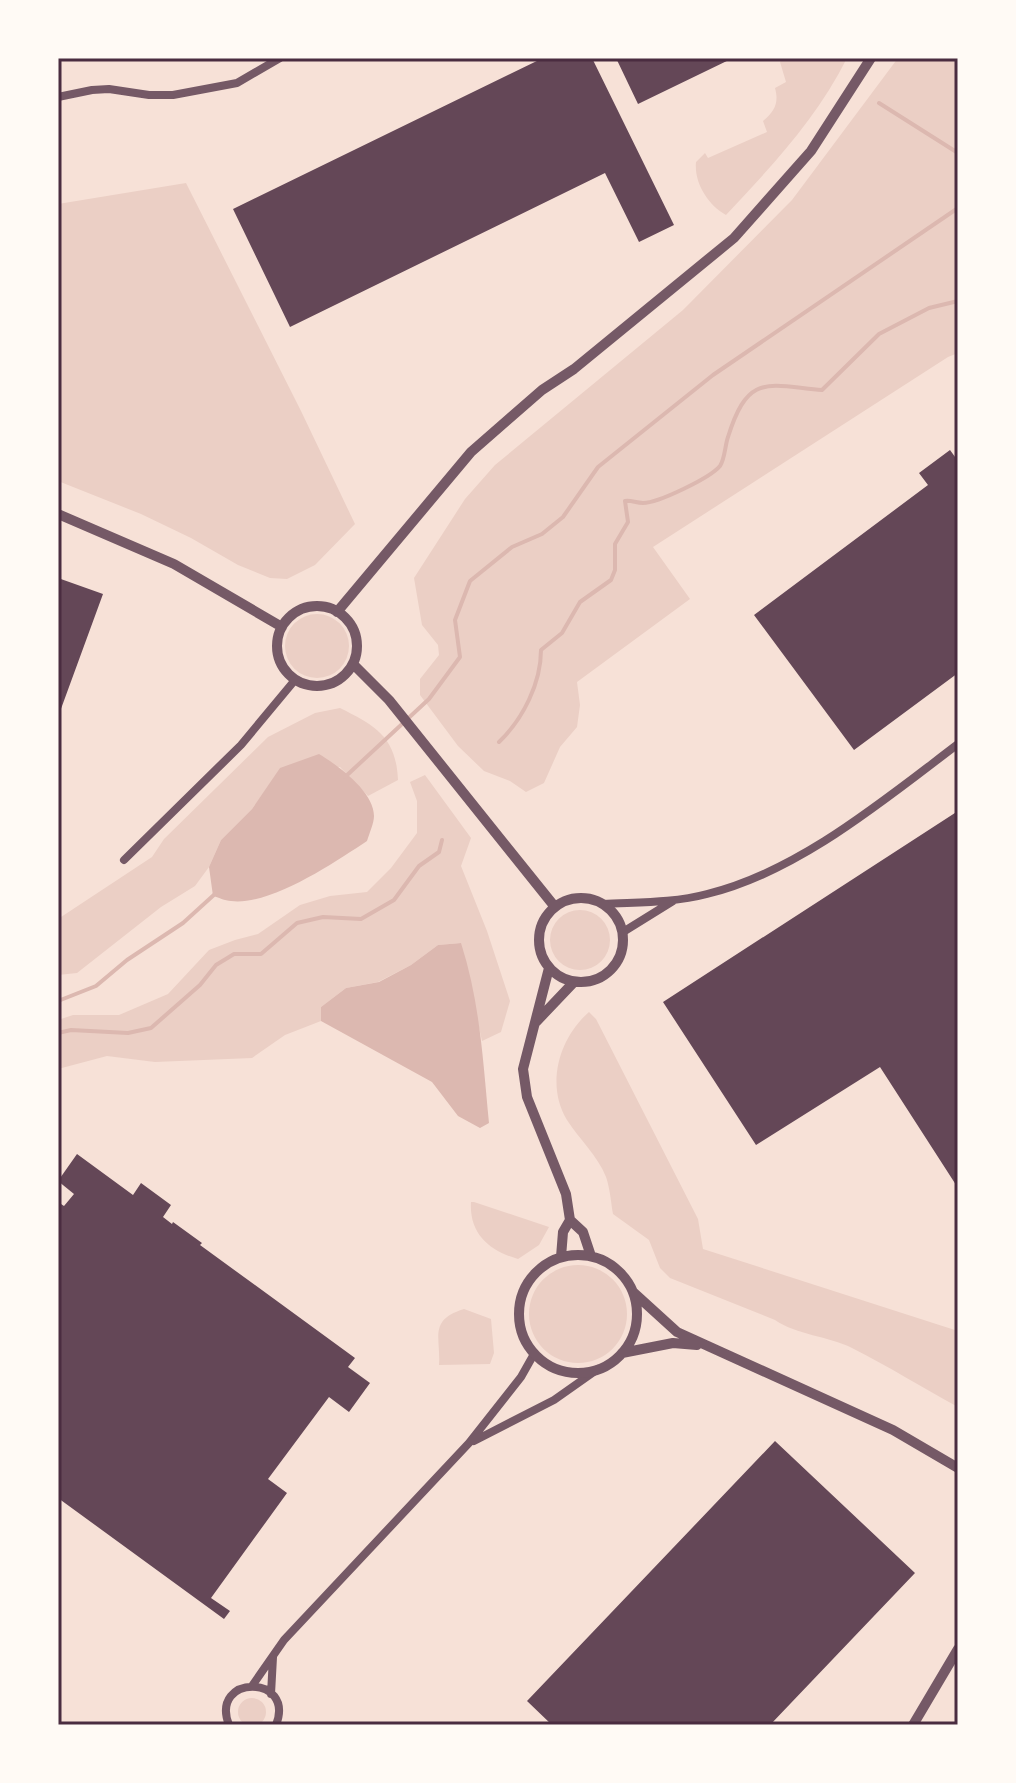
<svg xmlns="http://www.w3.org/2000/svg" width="1016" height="1783" font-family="'Fira Sans Condensed',sans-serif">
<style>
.green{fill:#ebcfc5}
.water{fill:#dcb8b0}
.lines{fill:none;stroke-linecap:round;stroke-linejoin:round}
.stream{stroke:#dcb8b0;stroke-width:4}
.building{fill:#644757}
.minor{stroke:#755966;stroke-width:8}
.tertiary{stroke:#755966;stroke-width:10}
.neatline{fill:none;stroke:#4a2c40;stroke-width:3}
</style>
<rect width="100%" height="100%" fill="#f7e1d7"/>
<!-- green -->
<path class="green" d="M 783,58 L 847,58 C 817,118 772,166 726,215 C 708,205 694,183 696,162 L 705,153 L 708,158 L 767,132 L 763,121 C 775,111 779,103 775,88 L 786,82 L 780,62 Z
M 898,58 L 958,58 L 958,353 L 948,357 L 653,547 L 690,599 L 577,682 L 580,705 L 577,727 L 560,747 L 544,783 L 526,792 L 510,781 L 484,771 L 458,746 L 420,695 L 420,679 L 439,655 L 438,645 L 422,625 L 414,578 L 465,499 L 495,465 L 683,310 L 792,200 Z
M 186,183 L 301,411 L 355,524 L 315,565 L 287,579 L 270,578 L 238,565 L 191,538 L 141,514 L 58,481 L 58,204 Z
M285 646a32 32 0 1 1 64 0a32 32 0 1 1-64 0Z
M 340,708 C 376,726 396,737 398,780 L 368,796 L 340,767 L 281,768 L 252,809 L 221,840 L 209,867 L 195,886 L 161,907 L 77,973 L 58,975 L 58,919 L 152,857 L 164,839 L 268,737 L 315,713 Z
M 425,775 L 471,838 L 461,866 L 487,931 L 510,1001 L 501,1032 L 482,1041 L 460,943 L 438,945 L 411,965 L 378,982 L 346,988 L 321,1007 L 321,1021 L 285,1035 L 252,1058 L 155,1062 L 107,1056 L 58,1069 L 58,1020 L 73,1015 L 119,1015 L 168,994 L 209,950 L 235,940 L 258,934 L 300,905 L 330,896 L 367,892 L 391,868 L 417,833 L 417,801 L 410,782 Z
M550 940a30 30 0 1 1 60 0a30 30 0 1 1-60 0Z
M 589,1012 L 596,1019 L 698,1219 L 703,1249 L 958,1331 L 958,1407 C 923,1388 888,1366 852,1348 C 828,1336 797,1335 775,1320 L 670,1278 L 660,1268 L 649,1240 L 613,1214 C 611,1203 610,1188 606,1177 C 598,1156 579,1139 567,1120 C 545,1084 560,1037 589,1012 Z
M 471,1202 L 474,1202 L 549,1227 L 539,1245 L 518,1259 C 490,1251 469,1234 471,1202 Z
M529 1314a49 49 0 1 1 98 0a49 49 0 1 1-98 0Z
M 464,1309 L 491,1319 L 494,1353 L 490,1364 L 439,1365 C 441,1338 428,1320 464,1309 Z
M238 1712a14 14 0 1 1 28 0a14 14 0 1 1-28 0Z"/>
<!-- water -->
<path class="water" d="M 319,754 C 337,765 374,791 374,816 C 374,823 369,834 367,841 C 335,862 271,906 231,901 C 225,901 218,897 213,896 L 209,867 L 221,840 L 252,809 L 280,768 Z
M 461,943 C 480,1002 483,1061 489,1123 L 480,1128 L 458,1116 L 432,1082 L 321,1021 L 321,1007 L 346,988 L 379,982 L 411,965 L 438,945 Z"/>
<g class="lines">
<!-- stream -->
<path class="stream" d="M 879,103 L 958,153
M 499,742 C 523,719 541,683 541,650 L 562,633 L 580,602 L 611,580 L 615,570 L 615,544 L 628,522 L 625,501 C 631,500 636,503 643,503 C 658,503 710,478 720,466 C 725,459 725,445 728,437 C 748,373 767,385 822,390 L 879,334 L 929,308 L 958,301
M 345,777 L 429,699 L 460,657 L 455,620 L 470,581 L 512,547 L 542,534 L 563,517 L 598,467 L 713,375 L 958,208
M 58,1001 L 96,986 L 127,960 L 183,923 L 216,893
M 58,1033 L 71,1030 L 128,1033 L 151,1028 L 200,985 L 216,965 L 234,954 L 261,954 L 297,923 L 323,917 L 361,919 L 394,900 L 419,866 L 439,852 L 442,840"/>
</g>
<!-- building -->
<path class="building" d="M 543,58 L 592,58 L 674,225 L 639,242 L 605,173 L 290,327 L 233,209 Z
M 616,58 L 733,58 L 638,104 Z
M 950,450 L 958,461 L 958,673 L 854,750 L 754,615 L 928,485 L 919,473 Z
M 58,578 L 103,594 L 58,717 Z
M 958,811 L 958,1188 L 880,1067 L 756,1145 L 663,1002 Z
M 77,1154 L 133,1195 L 141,1183 L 171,1205 L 163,1217 L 172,1224 L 173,1222 L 202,1243 L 200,1245 L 355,1358 L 348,1367 L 370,1383 L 349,1412 L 329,1397 L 268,1479 L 287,1493 L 211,1598 L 230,1611 L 224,1619 L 58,1498 L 58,1202 L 64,1206 L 74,1194 L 58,1181 Z
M 775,1441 L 915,1573 L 770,1725 L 552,1725 L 527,1701 Z"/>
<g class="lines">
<!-- minor -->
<path class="minor" d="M 58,97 L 92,90 L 109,89 L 149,95 L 173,95 L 237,83 L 280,58
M 124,860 L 241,745 L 295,680
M 603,904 C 638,902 673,903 707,894 C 798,872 884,800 958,744
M 623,932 L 673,901
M 474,1441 L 554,1400 L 598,1369
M 252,1686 L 284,1640 L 469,1443 L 521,1377 L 534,1354
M 271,1694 L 273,1657
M 229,1725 C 209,1674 296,1674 276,1725"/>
<!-- tertiary -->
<path class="tertiary" d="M 58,514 L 174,564 L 282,627
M277 646a40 40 0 1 1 80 0a40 40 0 1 1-80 0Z
M 337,612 L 471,452 L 542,390 L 574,369 L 734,238 L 811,151 L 871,58
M 353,664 L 389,700 L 555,907
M539 940a42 42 0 1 1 84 0a42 42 0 1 1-84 0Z
M 549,968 L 523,1069 L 527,1097 L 566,1194 L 570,1220 L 583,1232 L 591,1256
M 536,1022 L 574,982
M519 1314a59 59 0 1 1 118 0a59 59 0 1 1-118 0Z
M 561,1257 L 563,1232 L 570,1220
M 633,1292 L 677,1332 L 893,1430 L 958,1468
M 622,1353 L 673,1343 L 697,1345
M 913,1725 L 958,1649"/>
</g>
<!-- border -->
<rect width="1016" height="1783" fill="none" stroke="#fffaf5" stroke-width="120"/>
<rect x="60" y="60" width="896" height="1663" class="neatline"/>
</svg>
